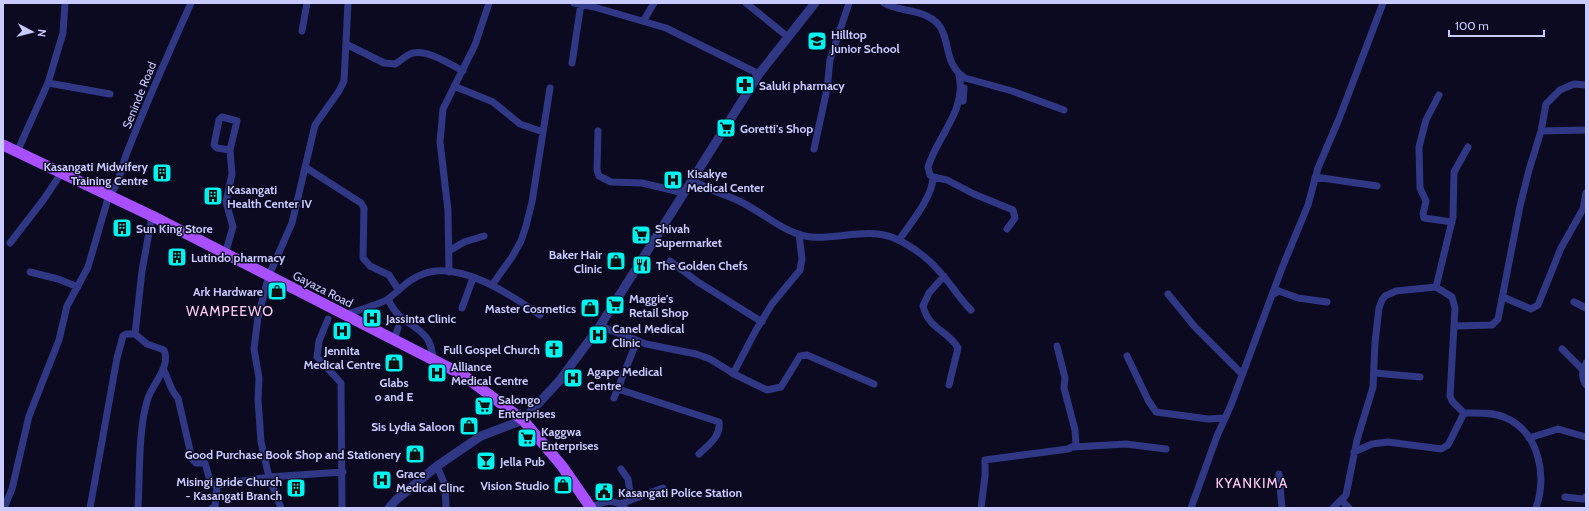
<svg xmlns="http://www.w3.org/2000/svg" width="1589" height="511" font-family="Cabin,sans-serif">
<style>
.lines{fill:none;stroke-linecap:round;stroke-linejoin:round}
.minor{stroke:#303784;stroke-width:7}
.tertiary{stroke:#303784;stroke-width:9}
.primary{stroke:#a850ff;stroke-width:11}
.labels{text-anchor:middle;dominant-baseline:central;stroke-width:3;stroke-linejoin:round;paint-order:stroke}
.poi-label{font-size:12px;font-weight:bold;fill:#c9caff;stroke:#0b0a20;text-anchor:start}
.street-label{font-size:12px;fill:#c9caff;stroke:#0b0a20}
.quarter-label{font-size:14px;letter-spacing:1px;fill:#ffcbf3;stroke:#0b0a20}
</style>
<rect width="100%" height="100%" fill="#0b0a20"/>
<g class="lines">
<!-- minor -->
<path class="minor" d="M 574,3 L 594,7 L 666,28 L 759,74
M 746,3 L 788,37
M 884,3 C 901,13 923,8 938,24 C 951,39 943,64 965,78 L 1012,91 L 1064,110
M 644,20 L 654,3
M 302,31 L 307,3
M 346,44 L 384,63 L 395,64 C 401,61 405,56 410,54 C 425,47 451,65 463,71
M 572,63 L 581,4
M 48,83 L 110,94
M 454,86 L 493,102 L 520,124 L 543,132
M 1439,95 L 1426,120 L 1419,147 L 1420,188 L 1426,201 L 1423,214 L 1424,218 L 1452,222
M 963,101 L 964,88
M 598,131 L 597,170 L 599,176 L 611,182 L 642,183 L 684,193
M 1541,131 L 1586,130
M 814,149 L 827,89 L 830,60 L 849,3
M 17,152 L 48,83 L 63,33 L 65,3
M 305,167 L 361,203 L 364,208 L 363,258 L 370,266 L 389,275 L 398,289
M 933,177 L 947,180 L 974,194 L 1013,210 L 1015,218 L 1007,229
M 1315,177 L 1377,186
M 692,179 C 706,190 725,194 741,202 C 764,213 786,235 812,237 C 840,239 870,227 896,239 C 912,246 929,259 940,272 C 951,284 959,298 971,310
M 899,240 C 910,224 933,197 933,177 L 930,175 L 928,167 C 937,136 967,111 959,75
M 10,243 L 44,199 L 62,172
M 449,251 L 464,242 L 484,236
M 225,254 L 233,227 L 226,202 L 232,174 L 230,150 L 217,148 L 214,145 L 219,120 L 222,117 L 237,121 L 230,150
M 670,261 L 698,282 L 762,322
M 30,272 L 58,279 L 78,287
M 449,272 L 448,210 L 440,142 L 443,109 L 475,45 L 489,3
M 944,276 L 929,293 L 923,306 C 929,330 949,331 958,348 L 949,385
M 492,285 L 512,257 L 521,241 L 526,226 L 532,202 L 550,88
M 1436,287 L 1453,217 L 1454,172 L 1468,147
M 1168,294 L 1195,327 L 1242,374
M 1272,295 L 1279,291 L 1298,298 L 1327,302
M 1503,297 L 1531,309 L 1538,305 L 1561,248 L 1583,209 L 1586,193
M 388,299 C 399,323 412,321 426,337 C 431,343 432,351 433,359
M 1574,302 L 1586,308
M 462,308 L 473,278
M 345,315 C 355,311 381,304 388,299 C 399,291 408,279 423,274 C 460,260 511,295 540,315
M 328,319 L 319,341 L 317,357 L 341,383 L 342,508
M 600,326 L 646,344 L 696,354 L 710,359 L 736,375 L 767,390 L 781,387 L 800,356 L 807,355 L 874,384
M 1455,326 L 1492,325 L 1498,319 L 1520,206 L 1529,170 L 1541,131 L 1546,104 L 1560,90 L 1574,84 L 1586,85
M 135,334 L 147,344 L 164,350 C 171,366 153,384 148,398 C 138,428 140,475 138,508
M 396,334 L 398,328
M 1562,349 L 1583,370
M 1127,356 L 1148,400 L 1156,412 L 1208,419 L 1225,418
M 1586,363 C 1582,371 1581,377 1586,385
M 163,369 C 169,379 170,390 178,398 L 192,459 L 196,463 L 205,463 L 211,484 L 217,485 L 269,477 L 343,472
M 1375,373 L 1420,377
M 733,374 L 756,330 L 772,304 L 800,270 L 802,259 L 799,234
M 618,389 L 719,422 C 721,437 708,445 699,454
M 614,398 L 637,341
M 1464,413 C 1477,413 1492,412 1504,417 C 1540,432 1547,476 1536,508
M 1529,438 L 1558,429 L 1586,437
M 1074,447 L 1126,444 L 1166,449
M 1354,452 L 1372,444 L 1388,442 L 1441,449 L 1448,445 L 1464,413
M 437,466 L 445,485 L 446,508
M 621,469 L 628,479 L 631,499
M 1279,474 L 1282,508
M 1565,497 L 1583,499 L 1586,497
M 1342,501 L 1349,508
M 620,504 L 663,488
M 591,507 C 604,502 613,497 625,508
M 4,508 L 12,489 L 29,416 L 59,340 L 67,306 L 88,267 L 109,195 C 121,183 121,166 128,150 C 147,101 169,52 191,3
M 90,508 L 117,358 L 123,336 L 126,334 L 135,334 L 142,271 L 152,216
M 212,508 L 215,508 L 217,485
M 281,508 L 269,477 L 261,442 L 258,399 L 259,378 L 254,349 L 258,317 L 269,275 L 292,223 L 315,125 L 339,91 L 344,81 L 348,3
M 981,508 L 985,476 L 985,460 L 1068,449 L 1076,445 L 1075,430 L 1064,388 L 1065,378 L 1057,346
M 1191,508 L 1217,436 L 1231,405 L 1282,268 L 1308,205 L 1318,168 L 1339,119 L 1383,3
M 1333,508 L 1346,495 L 1357,440 L 1373,387 L 1375,343 L 1379,308 L 1382,300 L 1385,296 L 1396,291 L 1436,287 L 1452,297 L 1455,308 L 1450,396 L 1452,401 L 1464,413"/>
<!-- tertiary -->
<path class="tertiary" d="M 389,508 L 396,500 L 437,466 L 481,436 L 523,420 L 560,380 L 600,326 L 759,74 L 815,3"/>
<!-- primary -->
<path class="primary" d="M 3,145 L 152,216 L 463,375 L 523,420 L 562,466 L 591,508"/>
</g>
<!-- icons -->
<defs>
<symbol id="school-square" viewBox="-11 -11 22 22"><rect x="-9" y="-9" width="18" height="18" rx="4" fill="#00f4ef" stroke="#0b0a20"/><path d="M0-5L7-2L0 1L-7-2ZM-4 1L0 2.5L4 1V4Q0 6-4 4Z" fill="#111"/></symbol>
<symbol id="pharmacy-square" viewBox="-11 -11 22 22"><rect x="-9" y="-9" width="18" height="18" rx="4" fill="#00f4ef" stroke="#0b0a20"/><path d="M-2-6h4v4h4v4h-4v4h-4v-4h-4v-4h4Z" fill="#111"/></symbol>
<symbol id="supermarket-square" viewBox="-11 -11 22 22"><rect x="-9" y="-9" width="18" height="18" rx="4" fill="#00f4ef" stroke="#0b0a20"/><path d="M-6-5.5h2.5l.6 2H6L4.5 2H-2.5L-4.4-4H-6ZM-1.5 3.2a1.3 1.3 0 1 0 .1 0ZM3 3.2a1.3 1.3 0 1 0 .1 0Z" fill="#111"/></symbol>
<symbol id="building-square" viewBox="-11 -11 22 22"><rect x="-9" y="-9" width="18" height="18" rx="4" fill="#00f4ef" stroke="#0b0a20"/><path d="M-4-6H4V6H1V3H-1V6H-4ZM-2.5-4.3h1.7v1.8h-1.7ZM.8-4.3h1.7v1.8H.8ZM-2.5-1h1.7V.8h-1.7ZM.8-1h1.7V.8H.8Z" fill="#111"/></symbol>
<symbol id="hospital-square" viewBox="-11 -11 22 22"><rect x="-9" y="-9" width="18" height="18" rx="4" fill="#00f4ef" stroke="#0b0a20"/><path d="M-5-5h3v3.5h4V-5h3V5h-3V1.5h-4V5h-3Z" fill="#111"/></symbol>
<symbol id="shop-square" viewBox="-11 -11 22 22"><rect x="-9" y="-9" width="18" height="18" rx="4" fill="#00f4ef" stroke="#0b0a20"/><path d="M-5-2.5h2.3a2.7 3.5 0 0 1 5.4 0H5L5.5 6h-11ZM-1.5-2.5h3a1.5 2.3 0 0 0-3 0Z" fill="#111"/></symbol>
<symbol id="restaurant-square" viewBox="-11 -11 22 22"><rect x="-9" y="-9" width="18" height="18" rx="4" fill="#00f4ef" stroke="#0b0a20"/><path d="M-5-6h1v4h1v-4h1v4h1v-4h1v5L-1.5 .5V6h-2V.5L-5-1ZM5-6V6H3V1.5H1.5Q1.5-4 5-6Z" fill="#111"/></symbol>
<symbol id="church-square" viewBox="-11 -11 22 22"><rect x="-9" y="-9" width="18" height="18" rx="4" fill="#00f4ef" stroke="#0b0a20"/><path d="M-1.2-6h2.4v3.5h3.3v2.4h-3.3V6h-2.4V-.1h-3.3v-2.4h3.3Z" fill="#111"/></symbol>
<symbol id="bar-square" viewBox="-11 -11 22 22"><rect x="-9" y="-9" width="18" height="18" rx="4" fill="#00f4ef" stroke="#0b0a20"/><path d="M-6-5H6L.8 .8V4.5H3.5V6h-7V4.5H-.8V.8Z" fill="#111"/></symbol>
<symbol id="civic-square" viewBox="-11 -11 22 22"><rect x="-9" y="-9" width="18" height="18" rx="4" fill="#00f4ef" stroke="#0b0a20"/><path d="M-.6-6.5H3V-4.5H.6V-3L4-1V1h2V6H-6V1h2V-1L-.6-3ZM-1.2 2.5V6h2.4V2.5Z" fill="#111"/></symbol>
</defs>
<g fill-rule="evenodd">
<use href="#school-square" x="806" y="30" width="22" height="22"/>
<use href="#pharmacy-square" x="734" y="74" width="22" height="22"/>
<use href="#supermarket-square" x="715" y="117" width="22" height="22"/>
<use href="#building-square" x="151" y="162" width="22" height="22"/>
<use href="#hospital-square" x="662" y="169" width="22" height="22"/>
<use href="#building-square" x="202" y="185" width="22" height="22"/>
<use href="#building-square" x="111" y="217" width="22" height="22"/>
<use href="#supermarket-square" x="630" y="224" width="22" height="22"/>
<use href="#building-square" x="166" y="246" width="22" height="22"/>
<use href="#shop-square" x="605" y="250" width="22" height="22"/>
<use href="#restaurant-square" x="631" y="254" width="22" height="22"/>
<use href="#shop-square" x="266" y="280" width="22" height="22"/>
<use href="#supermarket-square" x="604" y="294" width="22" height="22"/>
<use href="#shop-square" x="579" y="297" width="22" height="22"/>
<use href="#hospital-square" x="361" y="307" width="22" height="22"/>
<use href="#hospital-square" x="331" y="320" width="22" height="22"/>
<use href="#hospital-square" x="587" y="324" width="22" height="22"/>
<use href="#church-square" x="543" y="338" width="22" height="22"/>
<use href="#shop-square" x="383" y="352" width="22" height="22"/>
<use href="#hospital-square" x="426" y="362" width="22" height="22"/>
<use href="#hospital-square" x="562" y="367" width="22" height="22"/>
<use href="#supermarket-square" x="473" y="395" width="22" height="22"/>
<use href="#shop-square" x="458" y="415" width="22" height="22"/>
<use href="#supermarket-square" x="516" y="427" width="22" height="22"/>
<use href="#shop-square" x="404" y="443" width="22" height="22"/>
<use href="#bar-square" x="475" y="450" width="22" height="22"/>
<use href="#hospital-square" x="371" y="469" width="22" height="22"/>
<use href="#shop-square" x="552" y="474" width="22" height="22"/>
<use href="#building-square" x="285" y="477" width="22" height="22"/>
<use href="#civic-square" x="593" y="481" width="22" height="22"/>
</g>
<g class="labels">
<!-- poi labels -->
<g class="poi-label">
<text x="831" y="34">Hilltop<tspan x="831" dy="14">Junior School</tspan></text>
<text x="759" y="85">Saluki pharmacy</text>
<text x="740" y="128">Goretti's Shop</text>
<text x="148" y="166" text-anchor="end">Kasangati Midwifery<tspan x="148" dy="14">Training Centre</tspan></text>
<text x="687" y="173">Kisakye<tspan x="687" dy="14">Medical Center</tspan></text>
<text x="227" y="189">Kasangati<tspan x="227" dy="14">Health Center IV</tspan></text>
<text x="136" y="228">Sun King Store</text>
<text x="655" y="228">Shivah<tspan x="655" dy="14">Supermarket</tspan></text>
<text x="602" y="254" text-anchor="end">Baker Hair<tspan x="602" dy="14">Clinic</tspan></text>
<text x="191" y="257">Lutindo pharmacy</text>
<text x="656" y="265">The Golden Chefs</text>
<text x="263" y="291" text-anchor="end">Ark Hardware</text>
<text x="629" y="298">Maggie's<tspan x="629" dy="14">Retail Shop</tspan></text>
<text x="576" y="308" text-anchor="end">Master Cosmetics</text>
<text x="386" y="318">Jassinta Clinic</text>
<text x="612" y="328">Canel Medical<tspan x="612" dy="14">Clinic</tspan></text>
<text x="540" y="349" text-anchor="end">Full Gospel Church</text>
<text x="342" y="350" text-anchor="middle">Jennita<tspan x="342" dy="14">Medical Centre</tspan></text>
<text x="451" y="366">Alliance<tspan x="451" dy="14">Medical Centre</tspan></text>
<text x="587" y="371">Agape Medical<tspan x="587" dy="14">Centre</tspan></text>
<text x="394" y="382" text-anchor="middle">Glabs<tspan x="394" dy="14">o and E</tspan></text>
<text x="498" y="399">Salongo<tspan x="498" dy="14">Enterprises</tspan></text>
<text x="455" y="426" text-anchor="end">Sis Lydia Saloon</text>
<text x="541" y="431">Kaggwa<tspan x="541" dy="14">Enterprises</tspan></text>
<text x="401" y="454" text-anchor="end">Good Purchase Book Shop and Stationery</text>
<text x="500" y="461">Jella Pub</text>
<text x="396" y="473">Grace<tspan x="396" dy="14">Medical Clinc</tspan></text>
<text x="282" y="481" text-anchor="end">Misingi Bride Church<tspan x="282" dy="14">- Kasangati Branch</tspan></text>
<text x="549" y="485" text-anchor="end">Vision Studio</text>
<text x="618" y="492">Kasangati Police Station</text>
</g>
<!-- street labels -->
<g class="street-label">
<text transform="translate(139 95) rotate(-68)">Seninde Road</text>
<text transform="translate(323 289) rotate(27)">Gayaza Road</text>
</g>
<!-- quarter labels -->
<g class="quarter-label">
<text x="230" y="311">WAMPEEWO</text>
<text x="1252" y="483">KYANKIMA</text>
</g>
</g>
<!-- border -->
<rect width="1589" height="511" fill="none" stroke="#c9caff" stroke-width="8"/>
<!-- north arrow -->
<g transform="translate(32 32) rotate(97)" stroke="#0b0a20" stroke-width="3" paint-order="stroke">
<path d="M0-3L7 15L0 10L-7 15Z" fill="#c9caff"/>
<text y="-6" font-size="11" font-weight="bold" text-anchor="middle" fill="#c9caff">N</text>
</g>
<!-- scale -->
<path d="M1449 30v6h95v-6" fill="none" stroke="#c9caff" stroke-width="2"/>
<text x="1455" y="30" font-size="12" fill="#c9caff" stroke="#0b0a20" stroke-width="3" paint-order="stroke">100 m</text>
</svg>
